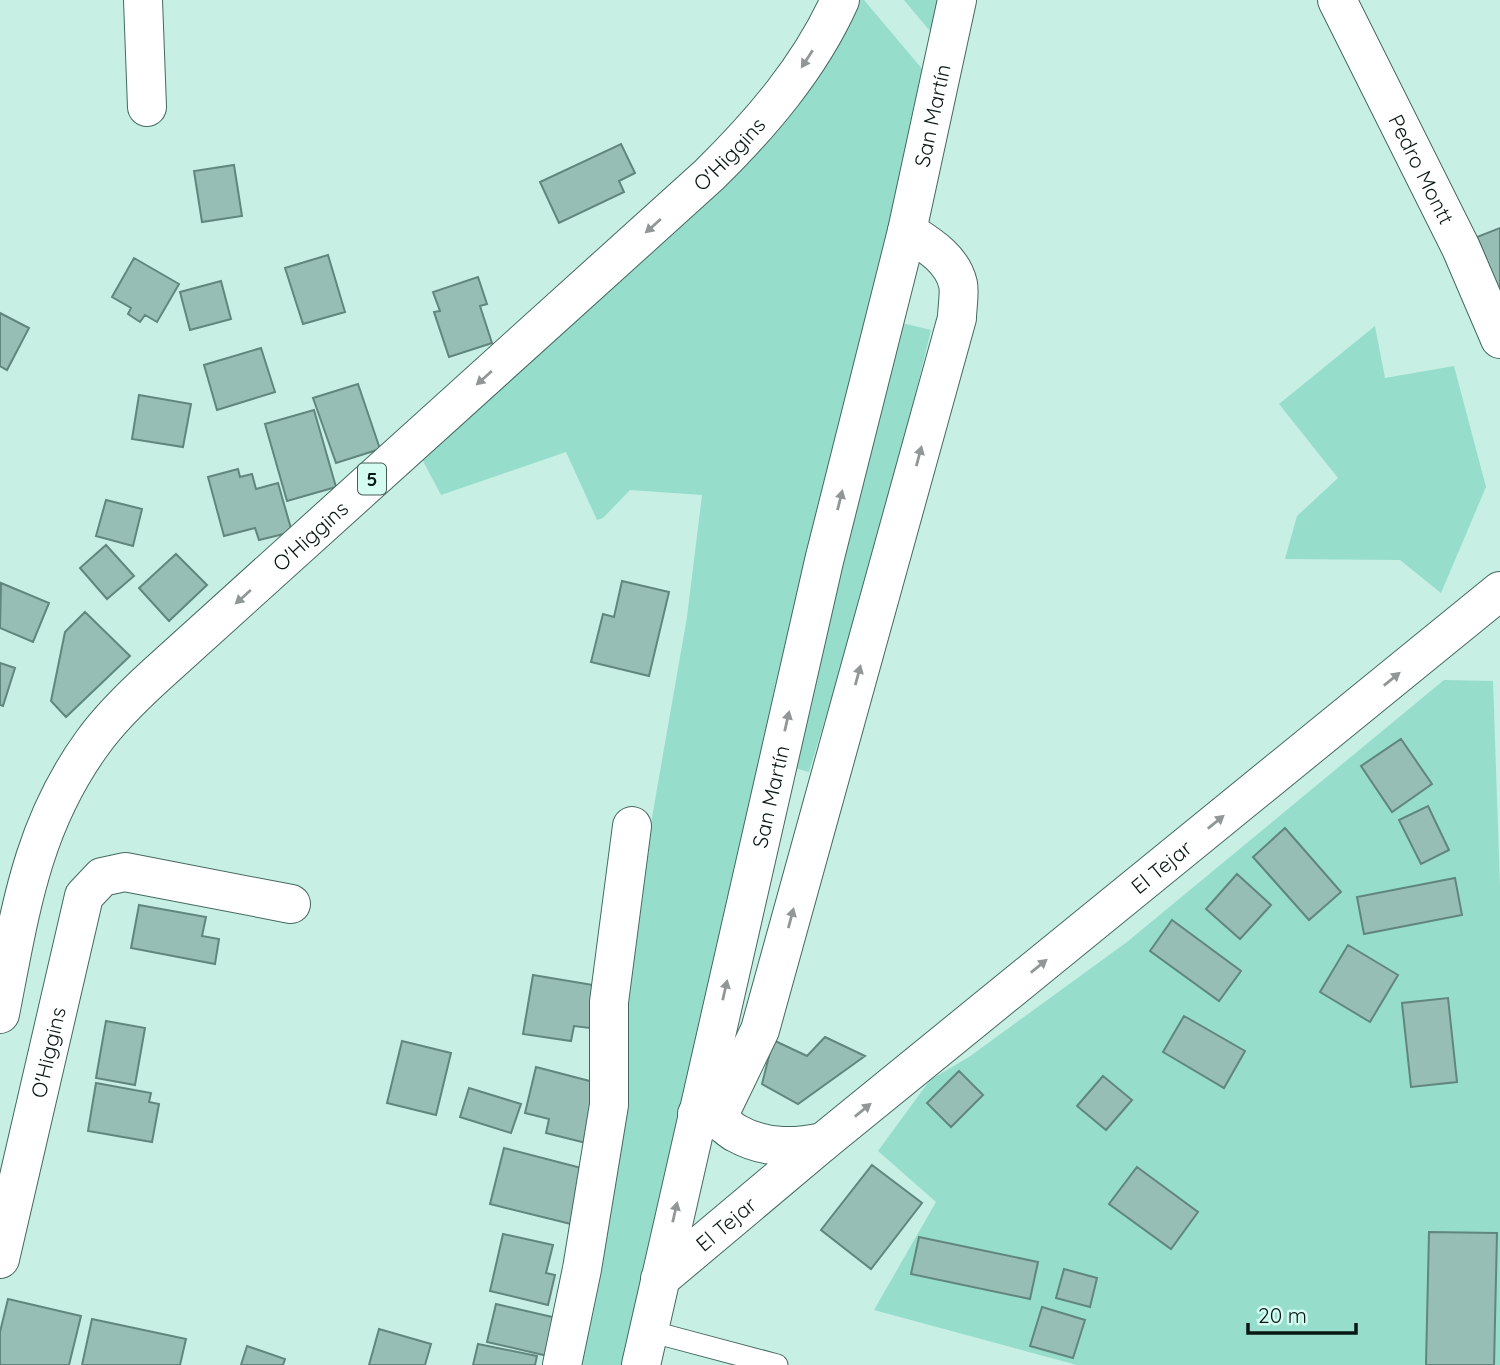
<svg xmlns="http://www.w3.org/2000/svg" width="1500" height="1365" font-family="Quicksand,sans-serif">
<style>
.green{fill:#96ddcb}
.building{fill:#97beb4;stroke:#61867d;stroke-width:2}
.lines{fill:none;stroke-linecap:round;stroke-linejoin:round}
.lane-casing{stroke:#446960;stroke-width:23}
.street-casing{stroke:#446960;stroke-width:40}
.secondary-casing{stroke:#446960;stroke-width:40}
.highway-casing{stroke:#446960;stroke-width:40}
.lane{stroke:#fff;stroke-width:21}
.street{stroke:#fff;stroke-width:38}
.secondary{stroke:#fff;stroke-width:38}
.highway{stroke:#fff;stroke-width:38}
.oneway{fill:#909796}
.labels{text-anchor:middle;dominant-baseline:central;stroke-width:6;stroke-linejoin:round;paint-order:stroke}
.shield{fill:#d4fcf1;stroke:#465c57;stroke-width:2}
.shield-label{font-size:19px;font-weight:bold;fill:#091815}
.street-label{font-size:21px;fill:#091815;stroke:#d4fcf1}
</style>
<rect width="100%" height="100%" fill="#c7efe4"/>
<!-- green -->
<path class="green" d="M 858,0 L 864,0 L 923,70 L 890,227 L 623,1365 L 580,1365 L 650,829 L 687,617 L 702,495 L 630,490 L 603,518 L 597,520 L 566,452 L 441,495 L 422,459 Z
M 904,0 L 943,0 L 935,37 Z
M 898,322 L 931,330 L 883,528 L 809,772 L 791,767 Z
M 1375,326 L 1385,378 L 1454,366 L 1486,487 L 1441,593 L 1400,560 L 1285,559 L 1297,516 L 1338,478 L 1279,404 Z
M 1444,680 L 1493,681 L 1500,887 L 1500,1365 L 1077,1365 L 874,1310 L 936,1202 L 878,1151 L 930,1080 L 969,1057 L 1127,942 Z"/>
<!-- building -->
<path class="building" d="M 621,144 L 635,173 L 619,181 L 624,192 L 559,223 L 540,182 Z
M 234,165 L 242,216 L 202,222 L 194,171 Z
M 1500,228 L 1500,292 L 1477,237 Z
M 328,255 L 345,312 L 303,324 L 285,268 Z
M 134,258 L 179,284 L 157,322 L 145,315 L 140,322 L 128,314 L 131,308 L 112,297 Z
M 478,277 L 487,304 L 480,306 L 492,343 L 449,357 L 434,312 L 440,311 L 433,292 Z
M 221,281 L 231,319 L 190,330 L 180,292 Z
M 0,313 L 29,328 L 7,370 L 0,366 Z
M 261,348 L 275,392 L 217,410 L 204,365 Z
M 358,384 L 380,449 L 336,463 L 313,398 Z
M 139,395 L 191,404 L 183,447 L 132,439 Z
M 314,410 L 336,487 L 287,501 L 265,424 Z
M 238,469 L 240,477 L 252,474 L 256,489 L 278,483 L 292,532 L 259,540 L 255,528 L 224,536 L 208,477 Z
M 106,500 L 142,509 L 133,546 L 96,536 Z
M 106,545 L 134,576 L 107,599 L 80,568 Z
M 176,554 L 207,585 L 169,621 L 139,588 Z
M 622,581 L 669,592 L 649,676 L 591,662 L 603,614 L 614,617 Z
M 1,583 L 49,603 L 33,642 L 0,628 Z
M 85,612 L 130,656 L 66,717 L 51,701 L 65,632 Z
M 0,663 L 15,668 L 3,706 L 0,705 Z
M 1401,739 L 1432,784 L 1392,812 L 1361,766 Z
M 1428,806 L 1449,850 L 1421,864 L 1399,820 Z
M 1285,828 L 1341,892 L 1309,920 L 1253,857 Z
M 1237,874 L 1271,905 L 1240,939 L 1206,909 Z
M 1455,878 L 1462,915 L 1364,934 L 1357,897 Z
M 139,905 L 206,917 L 202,936 L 219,939 L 215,964 L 131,948 Z
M 1172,920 L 1241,971 L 1219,1001 L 1150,951 Z
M 1348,945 L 1398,975 L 1370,1022 L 1320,992 Z
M 533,975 L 605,987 L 598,1029 L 574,1026 L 571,1041 L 523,1034 Z
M 1448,998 L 1457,1082 L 1411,1087 L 1402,1003 Z
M 1184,1016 L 1245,1051 L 1224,1088 L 1163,1052 Z
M 106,1021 L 145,1028 L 135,1085 L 96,1078 Z
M 825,1037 L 865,1056 L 798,1104 L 762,1084 L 773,1040 L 807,1056 Z
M 402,1041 L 451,1053 L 436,1115 L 387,1103 Z
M 536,1067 L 605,1085 L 590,1144 L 546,1133 L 549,1119 L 525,1113 Z
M 959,1071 L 983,1095 L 951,1127 L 927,1103 Z
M 1103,1076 L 1132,1100 L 1106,1130 L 1077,1106 Z
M 96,1083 L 151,1093 L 149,1102 L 159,1104 L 152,1142 L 88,1131 Z
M 469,1088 L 521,1104 L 511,1133 L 460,1117 Z
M 504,1148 L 585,1169 L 571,1224 L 490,1204 Z
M 872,1165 L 922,1203 L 871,1269 L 821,1230 Z
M 1137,1167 L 1198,1212 L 1171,1249 L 1109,1204 Z
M 1429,1232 L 1497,1233 L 1494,1365 L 1426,1365 Z
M 503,1234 L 553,1245 L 546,1273 L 555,1275 L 548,1305 L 490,1291 Z
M 919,1237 L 1038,1262 L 1030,1299 L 911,1274 Z
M 1064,1269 L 1097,1278 L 1090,1307 L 1056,1298 Z
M 8,1299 L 81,1316 L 69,1365 L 0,1365 L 0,1332 Z
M 496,1304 L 561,1319 L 552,1357 L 487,1342 Z
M 1042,1307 L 1085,1320 L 1073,1358 L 1030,1346 Z
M 92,1319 L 186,1339 L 180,1365 L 82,1365 Z
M 379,1329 L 431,1344 L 425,1365 L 369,1365 Z
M 478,1344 L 537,1356 L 535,1365 L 473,1365 Z
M 247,1346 L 285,1359 L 283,1365 L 241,1365 Z"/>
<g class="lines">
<defs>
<path id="lane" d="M 649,1331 L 777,1365"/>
<g id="street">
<path d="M 143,0 L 147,107"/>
<path d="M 697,1114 C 704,1116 712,1117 718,1120 C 725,1124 730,1130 736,1133 C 764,1149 794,1148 823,1142"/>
<path d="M 717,1119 L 760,1030 L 957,318 C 957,308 960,294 958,284 C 952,258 927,244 907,231"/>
<path id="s1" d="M 0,1259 L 84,896 L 102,877 L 125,872 L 291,904"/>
<path id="s2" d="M 660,1279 L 823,1142 L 1500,591"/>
<path d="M 562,1365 L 582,1269 L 609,1105 L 609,1002 L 632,826"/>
</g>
<g id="secondary">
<path id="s3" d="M 1337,0 L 1461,248 L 1500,339"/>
</g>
<g id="highway">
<path id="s4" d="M 0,1014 C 20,913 31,827 93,742 C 111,717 133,696 156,675 L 709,175 C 761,124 810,67 840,0"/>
<path id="s5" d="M 641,1365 L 824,561 L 907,231 L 957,0"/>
</g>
</defs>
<!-- lane casing -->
<use href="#lane" class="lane-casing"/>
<!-- street casing -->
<use href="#street" class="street-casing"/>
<!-- secondary casing -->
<use href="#secondary" class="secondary-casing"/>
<!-- highway casing -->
<use href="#highway" class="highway-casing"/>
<!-- lane -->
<use href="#lane" class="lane"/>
<!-- street -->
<use href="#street" class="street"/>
<!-- secondary -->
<use href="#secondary" class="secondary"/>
<!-- highway -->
<use href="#highway" class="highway"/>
</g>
<!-- one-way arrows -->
<defs><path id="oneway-solid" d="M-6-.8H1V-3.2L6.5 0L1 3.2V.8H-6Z" transform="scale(1.75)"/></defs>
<g class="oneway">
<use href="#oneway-solid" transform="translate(807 59) rotate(123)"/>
<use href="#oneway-solid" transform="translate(653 226) rotate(138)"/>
<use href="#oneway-solid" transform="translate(484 378) rotate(138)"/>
<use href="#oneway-solid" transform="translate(919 456) rotate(-75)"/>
<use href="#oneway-solid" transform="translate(840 500) rotate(-76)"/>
<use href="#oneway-solid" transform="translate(243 597) rotate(138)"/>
<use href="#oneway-solid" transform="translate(858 675) rotate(-75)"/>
<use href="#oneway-solid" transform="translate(1392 679) rotate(-39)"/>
<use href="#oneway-solid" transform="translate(787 721) rotate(-77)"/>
<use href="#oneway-solid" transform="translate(1216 822) rotate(-39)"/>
<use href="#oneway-solid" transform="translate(791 918) rotate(-75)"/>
<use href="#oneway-solid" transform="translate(1039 966) rotate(-39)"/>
<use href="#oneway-solid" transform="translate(725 990) rotate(-77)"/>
<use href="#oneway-solid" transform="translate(863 1110) rotate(-39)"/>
<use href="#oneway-solid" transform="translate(675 1212) rotate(-77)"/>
</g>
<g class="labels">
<!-- shield labels -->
<rect class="shield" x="358" y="463.5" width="28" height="31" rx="5"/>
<g class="shield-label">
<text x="372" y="479">5</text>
</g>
<!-- street labels -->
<g class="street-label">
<text stroke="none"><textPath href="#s5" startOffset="1283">San Martín</textPath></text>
<text stroke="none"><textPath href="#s4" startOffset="1157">O'Higgins</textPath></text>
<text stroke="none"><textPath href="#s3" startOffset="189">Pedro Montt</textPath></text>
<text stroke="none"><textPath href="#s4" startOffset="590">O'Higgins</textPath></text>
<text stroke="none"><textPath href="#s5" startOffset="583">San Martín</textPath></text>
<text stroke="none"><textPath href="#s2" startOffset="649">El Tejar</textPath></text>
<text stroke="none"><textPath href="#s1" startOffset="212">O'Higgins</textPath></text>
<text stroke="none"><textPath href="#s2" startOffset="86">El Tejar</textPath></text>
</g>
</g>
<!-- scale -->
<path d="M1248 1323v10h108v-10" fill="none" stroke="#091815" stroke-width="3.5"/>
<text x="1258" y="1323" font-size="21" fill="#091815" stroke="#d4fcf1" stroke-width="5" paint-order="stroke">20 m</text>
</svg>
